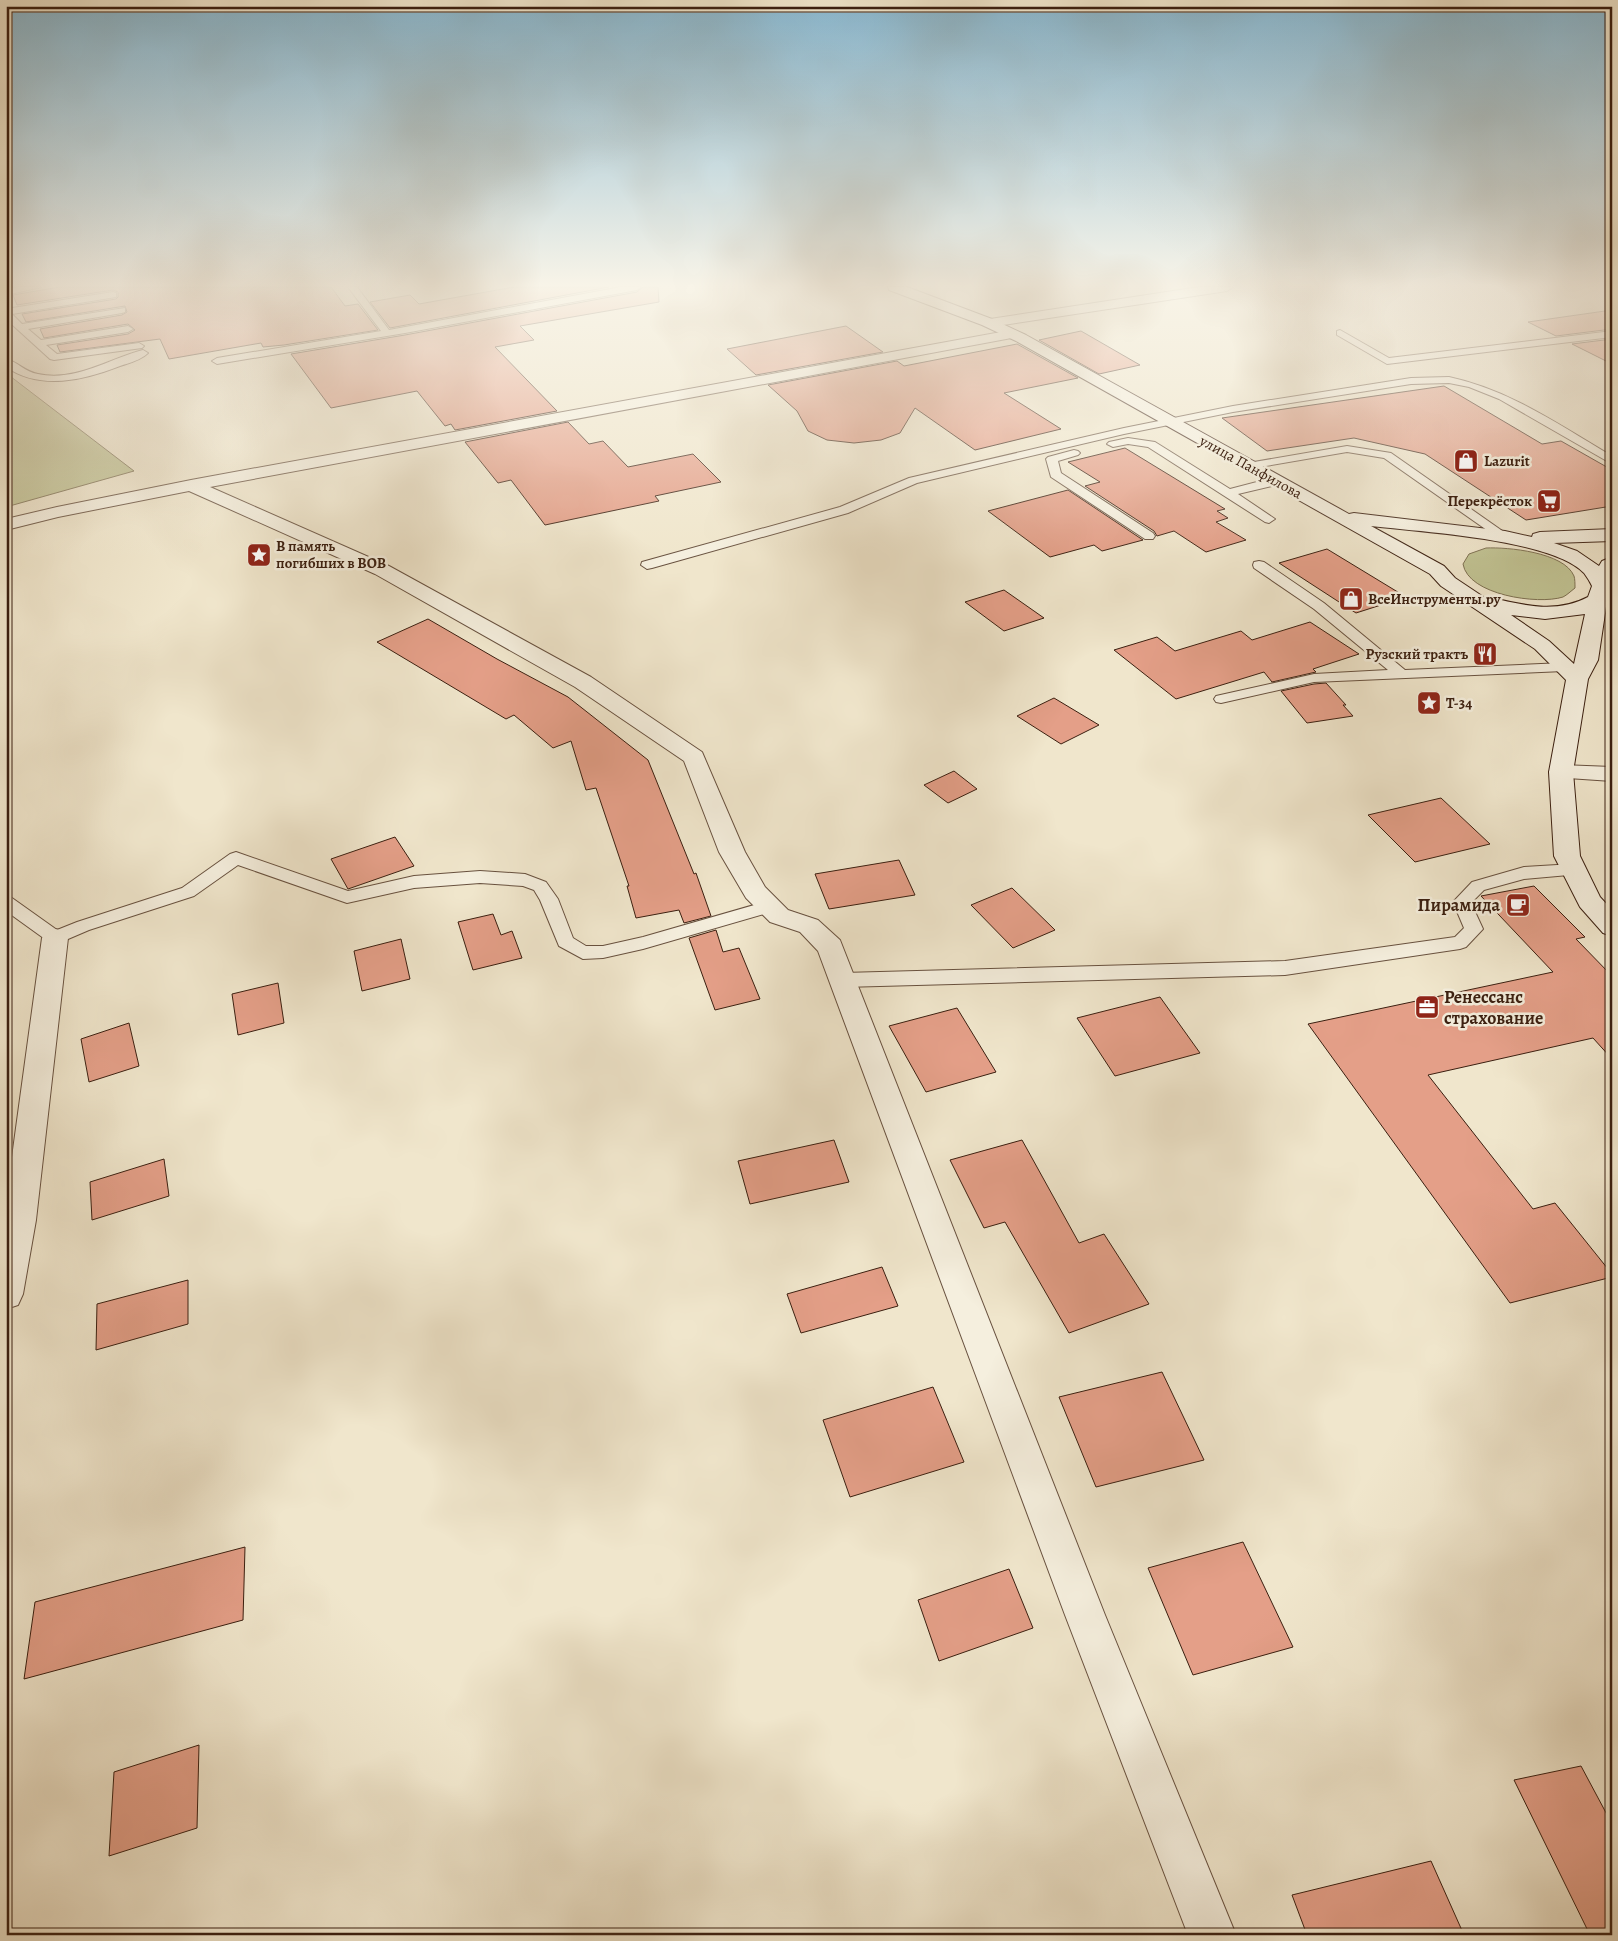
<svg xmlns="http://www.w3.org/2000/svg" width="1618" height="1941" font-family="Alegreya,serif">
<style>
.green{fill:#c1c393;stroke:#7e7152}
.building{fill:#e49f88;stroke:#3b1f10}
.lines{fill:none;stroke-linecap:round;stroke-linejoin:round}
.lane-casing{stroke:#68513f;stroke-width:2}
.street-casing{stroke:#68513f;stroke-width:2}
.secondary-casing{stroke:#3b1f10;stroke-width:2}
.lane{fill:#f5efde;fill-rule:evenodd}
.street{fill:#f5efde;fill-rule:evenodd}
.secondary{fill:#f5efde;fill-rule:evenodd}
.labels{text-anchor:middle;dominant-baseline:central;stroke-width:5;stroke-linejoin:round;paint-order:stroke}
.far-poi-label{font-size:15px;font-weight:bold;fill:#3b1f10;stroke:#f5efde;text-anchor:start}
.far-street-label{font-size:15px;fill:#3b1f10;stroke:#f5efde}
.poi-label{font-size:18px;font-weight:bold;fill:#3b1f10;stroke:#f5efde;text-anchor:end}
</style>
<rect width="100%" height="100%" fill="#f0e6cc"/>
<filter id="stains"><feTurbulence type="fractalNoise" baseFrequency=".004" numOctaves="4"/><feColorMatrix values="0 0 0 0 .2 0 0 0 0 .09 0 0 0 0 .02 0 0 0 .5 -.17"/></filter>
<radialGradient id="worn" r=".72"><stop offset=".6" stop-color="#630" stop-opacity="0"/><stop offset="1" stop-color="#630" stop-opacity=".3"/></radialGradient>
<!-- green -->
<path class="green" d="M 6,373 L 134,471 L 6,507 Z
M 1486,548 C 1507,547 1564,552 1574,576 C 1575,579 1575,584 1575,588 C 1571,591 1567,595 1563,597 C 1538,605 1468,595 1463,564 L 1469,554 Z"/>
<!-- building -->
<path class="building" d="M 60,287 L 331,287 L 345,306 L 358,304 L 378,330 L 284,345 L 263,347 L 261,343 L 169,359 L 160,339 L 60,352 L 57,345 L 128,334 L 135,330 L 128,324 L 44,338 L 40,329 L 122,315 L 127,312 L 125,306 L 26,322 L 22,314 L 116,299 L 118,297 L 118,292 L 113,290 L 17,305 L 13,295 Z
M 514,287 L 609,287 L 390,328 L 370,302 L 410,295 L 419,304 Z
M 643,287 L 658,287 L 659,302 L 520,326 L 534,340 L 495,347 L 557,411 L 455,430 L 451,424 L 445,426 L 417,391 L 331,408 L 291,354 L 405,335 L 637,292 Z
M 1612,310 L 1612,329 L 1556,336 L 1528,322 Z
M 846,326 L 883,352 L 756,375 L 727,349 Z
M 1081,331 L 1140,365 L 1099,374 L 1039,340 Z
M 1612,339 L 1612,364 L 1572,344 Z
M 1017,344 L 1078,378 L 1004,393 L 1061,429 L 975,450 L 915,408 L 900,433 L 881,440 L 854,443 L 827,440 L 808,431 L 797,411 L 768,385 L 897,361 L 904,366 Z
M 1444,386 L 1542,444 L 1561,441 L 1612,470 L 1612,506 L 1526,520 L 1425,454 L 1354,438 L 1267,451 L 1222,418 Z
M 568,422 L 589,444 L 603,441 L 628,467 L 693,454 L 721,482 L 655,496 L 659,501 L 545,525 L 511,480 L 498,483 L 465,442 Z
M 1125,448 L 1225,509 L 1217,511 L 1228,518 L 1216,522 L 1246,540 L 1206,552 L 1174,531 L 1157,536 L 1154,531 L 1085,486 L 1100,482 L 1068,462 Z
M 1068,490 L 1143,540 L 1102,551 L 1094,545 L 1050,557 L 988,511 Z
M 1327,549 L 1406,597 L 1356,613 L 1279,563 Z
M 1004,590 L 1044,618 L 1004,631 L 965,602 Z
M 428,619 L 497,659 L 568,697 L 648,760 L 694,874 L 696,873 L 711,916 L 684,923 L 679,910 L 636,918 L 627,886 L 629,886 L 596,788 L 586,790 L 571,741 L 553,748 L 514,715 L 506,719 L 377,642 Z
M 1310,622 L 1359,654 L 1313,669 L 1316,672 L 1272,682 L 1264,672 L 1176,699 L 1114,650 L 1157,637 L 1175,651 L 1241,631 L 1252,640 Z
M 1326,683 L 1346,705 L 1343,705 L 1353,716 L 1307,723 L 1281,691 L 1314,684 Z
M 1054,698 L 1099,725 L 1061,744 L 1017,716 Z
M 954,771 L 977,789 L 948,803 L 924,785 Z
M 1441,798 L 1490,844 L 1415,862 L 1368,815 Z
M 395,837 L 414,866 L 348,889 L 331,859 Z
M 899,860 L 915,895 L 829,909 L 815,874 Z
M 1534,886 L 1585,937 L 1576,939 L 1612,976 L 1612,1059 L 1593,1038 L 1428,1075 L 1533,1209 L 1555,1203 L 1612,1274 L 1612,1277 L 1510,1303 L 1308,1024 L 1553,972 L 1481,896 Z
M 1012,888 L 1055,930 L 1013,948 L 971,905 Z
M 493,914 L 501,935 L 512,931 L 522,958 L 473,970 L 458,922 Z
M 716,930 L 723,952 L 739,948 L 760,999 L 715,1010 L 689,938 Z
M 401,939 L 410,979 L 362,991 L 354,951 Z
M 278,983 L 284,1023 L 238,1035 L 232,994 Z
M 1160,997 L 1200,1053 L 1115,1076 L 1077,1018 Z
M 957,1008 L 996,1072 L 926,1092 L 889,1026 Z
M 129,1023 L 139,1066 L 89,1082 L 81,1039 Z
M 834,1140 L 849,1182 L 750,1204 L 738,1161 Z
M 1022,1140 L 1079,1243 L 1104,1234 L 1149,1304 L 1069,1333 L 1005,1222 L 984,1228 L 950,1160 Z
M 164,1159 L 169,1196 L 92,1220 L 90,1182 Z
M 882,1267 L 898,1306 L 801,1333 L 787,1294 Z
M 188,1280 L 188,1324 L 96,1350 L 97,1304 Z
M 1162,1372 L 1204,1460 L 1096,1487 L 1059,1397 Z
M 933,1387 L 964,1462 L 850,1497 L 823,1420 Z
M 1243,1542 L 1293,1647 L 1193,1675 L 1148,1568 Z
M 245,1547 L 243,1620 L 24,1679 L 35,1602 Z
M 1009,1569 L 1033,1628 L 939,1661 L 918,1600 Z
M 199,1745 L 197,1828 L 109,1856 L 114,1772 Z
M 1581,1766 L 1612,1824 L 1612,1935 L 1590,1935 L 1514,1780 Z
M 1431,1861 L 1464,1935 L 1307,1935 L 1292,1895 Z"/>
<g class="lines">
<defs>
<path id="lane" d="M 18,287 L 41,287 L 6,295 L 6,289 Z
M 348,287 L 357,287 L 389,330 L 621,287 L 641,287 L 637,290 L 405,333 L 217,364 L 212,361 L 217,358 L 381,331 Z
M 113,292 L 116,293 L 116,297 L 12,314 L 22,324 L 125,308 L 125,312 L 122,313 L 28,329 L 41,340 L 128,326 L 133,329 L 128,332 L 46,345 L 57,354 L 139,343 L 144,346 L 142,348 L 54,360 L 50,359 L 6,319 L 6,309 Z
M 1340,330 L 1389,358 L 1612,331 L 1612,337 L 1387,364 L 1337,335 L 1337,331 Z
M 143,350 L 148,353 C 141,360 129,363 120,366 C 84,380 41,391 6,367 L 6,359 C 18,362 25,372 38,374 C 76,382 108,359 143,350 Z
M 1449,377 C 1510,390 1559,425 1612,456 L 1612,464 L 1499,399 L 1469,387 L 1449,383 L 1411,384 L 1233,412 L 1124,434 L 917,483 L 848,513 L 652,568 L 647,569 L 641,565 L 642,562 L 840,507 L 909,478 L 1124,428 L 1233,406 L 1411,378 Z
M 1128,438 L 1155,442 L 1230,489 L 1276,477 L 1280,478 L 1282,481 L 1280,484 L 1238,494 L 1275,519 L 1269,523 L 1265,522 L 1148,447 L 1128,444 L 1113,447 L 1107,444 L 1109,442 Z
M 1347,446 L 1391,453 L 1511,537 L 1505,541 L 1501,540 L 1384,458 L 1347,452 L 1248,469 L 1242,466 L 1248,463 Z
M 1074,450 L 1078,451 L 1080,453 L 1078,455 L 1058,461 L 1061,473 L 1153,533 L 1155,536 L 1153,539 L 1145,539 L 1051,477 L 1046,459 L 1048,457 Z
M 1259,561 L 1264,562 L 1324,603 L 1405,670 L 1564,663 L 1569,664 L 1571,667 L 1569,670 L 1564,671 L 1314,682 L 1221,703 L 1216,702 L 1214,699 L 1216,696 L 1314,674 L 1388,670 L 1314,609 L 1254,568 L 1253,565 L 1254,562 Z
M 236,852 L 348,891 L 414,876 L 480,871 L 525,874 L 546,882 L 558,899 L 573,938 L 586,946 L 603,946 L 643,937 L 768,901 L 774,903 L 777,907 L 774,911 L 643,949 L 603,958 L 583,959 L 559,946 L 540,900 L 534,890 L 523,886 L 480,883 L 414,888 L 347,903 L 238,865 L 194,896 L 89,930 L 61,942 L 55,944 L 49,942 L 6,911 L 6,896 L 12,898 L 57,930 L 77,922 L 182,888 L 230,854 Z
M 1574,864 L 1580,866 L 1583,870 L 1580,874 L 1524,879 L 1484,890 L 1471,903 L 1483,929 L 1466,947 L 1460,949 L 1285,975 L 843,987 L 836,985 L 834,980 L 836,975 L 843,973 L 1285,961 L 1455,937 L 1464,928 L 1453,902 L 1472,882 L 1524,867 Z
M 27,1159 L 35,1162 L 38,1168 L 35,1174 L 6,1182 L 6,1164 Z"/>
<path id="street" d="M 1199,287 L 1233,287 L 1227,291 L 990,327 L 983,323 L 990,319 Z
M 1012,330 L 1017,331 L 1019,334 L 1017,337 L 210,487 L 389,566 L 591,677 L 702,752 L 745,852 L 765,887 L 788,910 L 818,920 L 840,940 L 1105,1615 L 1236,1935 L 1188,1935 L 1065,1615 L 818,951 L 800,932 L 770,922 L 746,898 L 719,852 L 684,761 L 575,687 L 375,574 L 189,491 L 58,517 L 6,530 L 6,519 L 57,507 L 191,480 Z
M 1561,765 L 1612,767 L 1612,781 L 1553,777 L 1549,772 L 1553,767 Z
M 55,929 L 64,931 L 68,938 L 36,1220 L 23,1294 L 18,1305 L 6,1309 L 6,1201 L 42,938 L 46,931 Z"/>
<path id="secondary" d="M 888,287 L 907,287 L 992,319 L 1026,335 L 1349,514 L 1354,513 L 1505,531 L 1532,537 L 1533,534 L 1540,532 L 1612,529 L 1612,541 L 1554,543 L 1577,551 L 1599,566 L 1602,561 L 1612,557 L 1612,587 L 1607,600 L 1598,660 L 1588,679 L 1573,772 L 1580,856 L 1600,897 L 1612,910 L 1612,936 L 1603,933 L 1580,907 L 1554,856 L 1549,772 L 1566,680 L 1535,649 L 1441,586 L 1430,574 L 1016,341 L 982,325 L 889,290 ZM 1371,526 C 1421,532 1551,539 1584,573 C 1587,577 1590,582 1592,586 L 1588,597 C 1556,614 1522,605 1489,597 L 1485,598 L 1455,578 L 1444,566 ZM 1585,614 L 1574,664 L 1549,641 L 1511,615 L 1545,619 Z"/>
</defs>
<!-- lane casing -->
<use href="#lane" class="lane-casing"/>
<!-- street casing -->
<use href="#street" class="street-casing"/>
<!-- secondary casing -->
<use href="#secondary" class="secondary-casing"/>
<!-- lane -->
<use href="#lane" class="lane"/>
<!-- street -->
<use href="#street" class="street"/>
<!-- secondary -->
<use href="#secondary" class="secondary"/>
</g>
<!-- sky -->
<linearGradient id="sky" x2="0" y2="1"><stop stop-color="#89b9d2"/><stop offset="0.51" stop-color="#f8f4e8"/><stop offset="1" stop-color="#f8f4e8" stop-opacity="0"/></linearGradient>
<rect width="1618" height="559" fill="url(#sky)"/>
<!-- icons -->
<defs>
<symbol id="shop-square" viewBox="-11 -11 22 22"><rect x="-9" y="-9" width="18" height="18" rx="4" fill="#8f2418" stroke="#f5efde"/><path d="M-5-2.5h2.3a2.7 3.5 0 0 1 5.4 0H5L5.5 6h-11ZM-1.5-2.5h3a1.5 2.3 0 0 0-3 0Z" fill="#fff"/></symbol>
<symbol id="supermarket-square" viewBox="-11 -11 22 22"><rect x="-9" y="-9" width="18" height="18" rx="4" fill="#8f2418" stroke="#f5efde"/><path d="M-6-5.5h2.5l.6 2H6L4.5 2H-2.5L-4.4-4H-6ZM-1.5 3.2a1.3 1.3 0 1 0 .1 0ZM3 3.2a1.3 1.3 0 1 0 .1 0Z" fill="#fff"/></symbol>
<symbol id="sight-square" viewBox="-11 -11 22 22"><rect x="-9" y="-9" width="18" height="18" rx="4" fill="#8f2418" stroke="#f5efde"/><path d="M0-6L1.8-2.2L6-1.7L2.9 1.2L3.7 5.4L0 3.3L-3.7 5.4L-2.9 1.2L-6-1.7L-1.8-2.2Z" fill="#fff"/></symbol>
<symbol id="restaurant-square" viewBox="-11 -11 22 22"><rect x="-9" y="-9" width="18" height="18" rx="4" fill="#8f2418" stroke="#f5efde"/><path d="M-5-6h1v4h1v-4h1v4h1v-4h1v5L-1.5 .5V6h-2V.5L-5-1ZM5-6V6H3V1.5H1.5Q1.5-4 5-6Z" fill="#fff"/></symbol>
<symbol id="cafe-square" viewBox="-11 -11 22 22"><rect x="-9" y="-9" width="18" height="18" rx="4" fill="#8f2418" stroke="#f5efde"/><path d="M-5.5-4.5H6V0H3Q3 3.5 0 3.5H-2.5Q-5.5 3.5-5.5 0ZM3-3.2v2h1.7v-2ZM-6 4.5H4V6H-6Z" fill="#fff"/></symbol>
<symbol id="office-square" viewBox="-11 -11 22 22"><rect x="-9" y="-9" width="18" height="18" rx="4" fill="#8f2418" stroke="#f5efde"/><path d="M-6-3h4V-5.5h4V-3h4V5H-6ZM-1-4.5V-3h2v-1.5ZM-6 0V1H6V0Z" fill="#fff"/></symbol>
</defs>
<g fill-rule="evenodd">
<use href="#shop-square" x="1452" y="447" width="28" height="28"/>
<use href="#supermarket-square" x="1535" y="487" width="28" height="28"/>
<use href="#sight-square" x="245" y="541" width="28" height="28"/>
<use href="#shop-square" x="1337" y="585" width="28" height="28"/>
<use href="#restaurant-square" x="1471" y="640" width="28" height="28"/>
<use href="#sight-square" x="1415" y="689" width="28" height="28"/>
<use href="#cafe-square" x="1504" y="891" width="28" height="28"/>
<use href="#office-square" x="1413" y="993" width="28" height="28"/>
</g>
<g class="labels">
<!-- far-poi labels -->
<g class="far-poi-label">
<text x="1484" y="461">Lazurit</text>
<text x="1532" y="501" text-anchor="end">Перекрёсток</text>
<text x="276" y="546">В память<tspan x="276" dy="17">погибших в ВОВ</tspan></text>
<text x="1368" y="599">ВсеИнструменты.ру</text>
<text x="1468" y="654" text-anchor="end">Рузский трактъ</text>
<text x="1446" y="703">Т-34</text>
</g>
<!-- far-street labels -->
<g class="far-street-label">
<text transform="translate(1251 467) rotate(29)">улица Панфилова</text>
</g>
<!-- poi labels -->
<g class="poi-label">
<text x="1500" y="905">Пирамида</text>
<text x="1444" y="997" text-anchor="start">Ренессанс<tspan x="1444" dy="21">страхование</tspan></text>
</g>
</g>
<!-- margin -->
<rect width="1618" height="1941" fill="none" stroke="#f0e6cc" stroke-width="25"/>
<rect x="8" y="8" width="1603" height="1926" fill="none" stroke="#3b1f10" stroke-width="2.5"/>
<rect x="12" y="12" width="1593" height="1916" fill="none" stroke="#3b1f10"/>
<rect width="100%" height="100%" filter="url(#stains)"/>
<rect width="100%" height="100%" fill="url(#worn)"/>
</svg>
